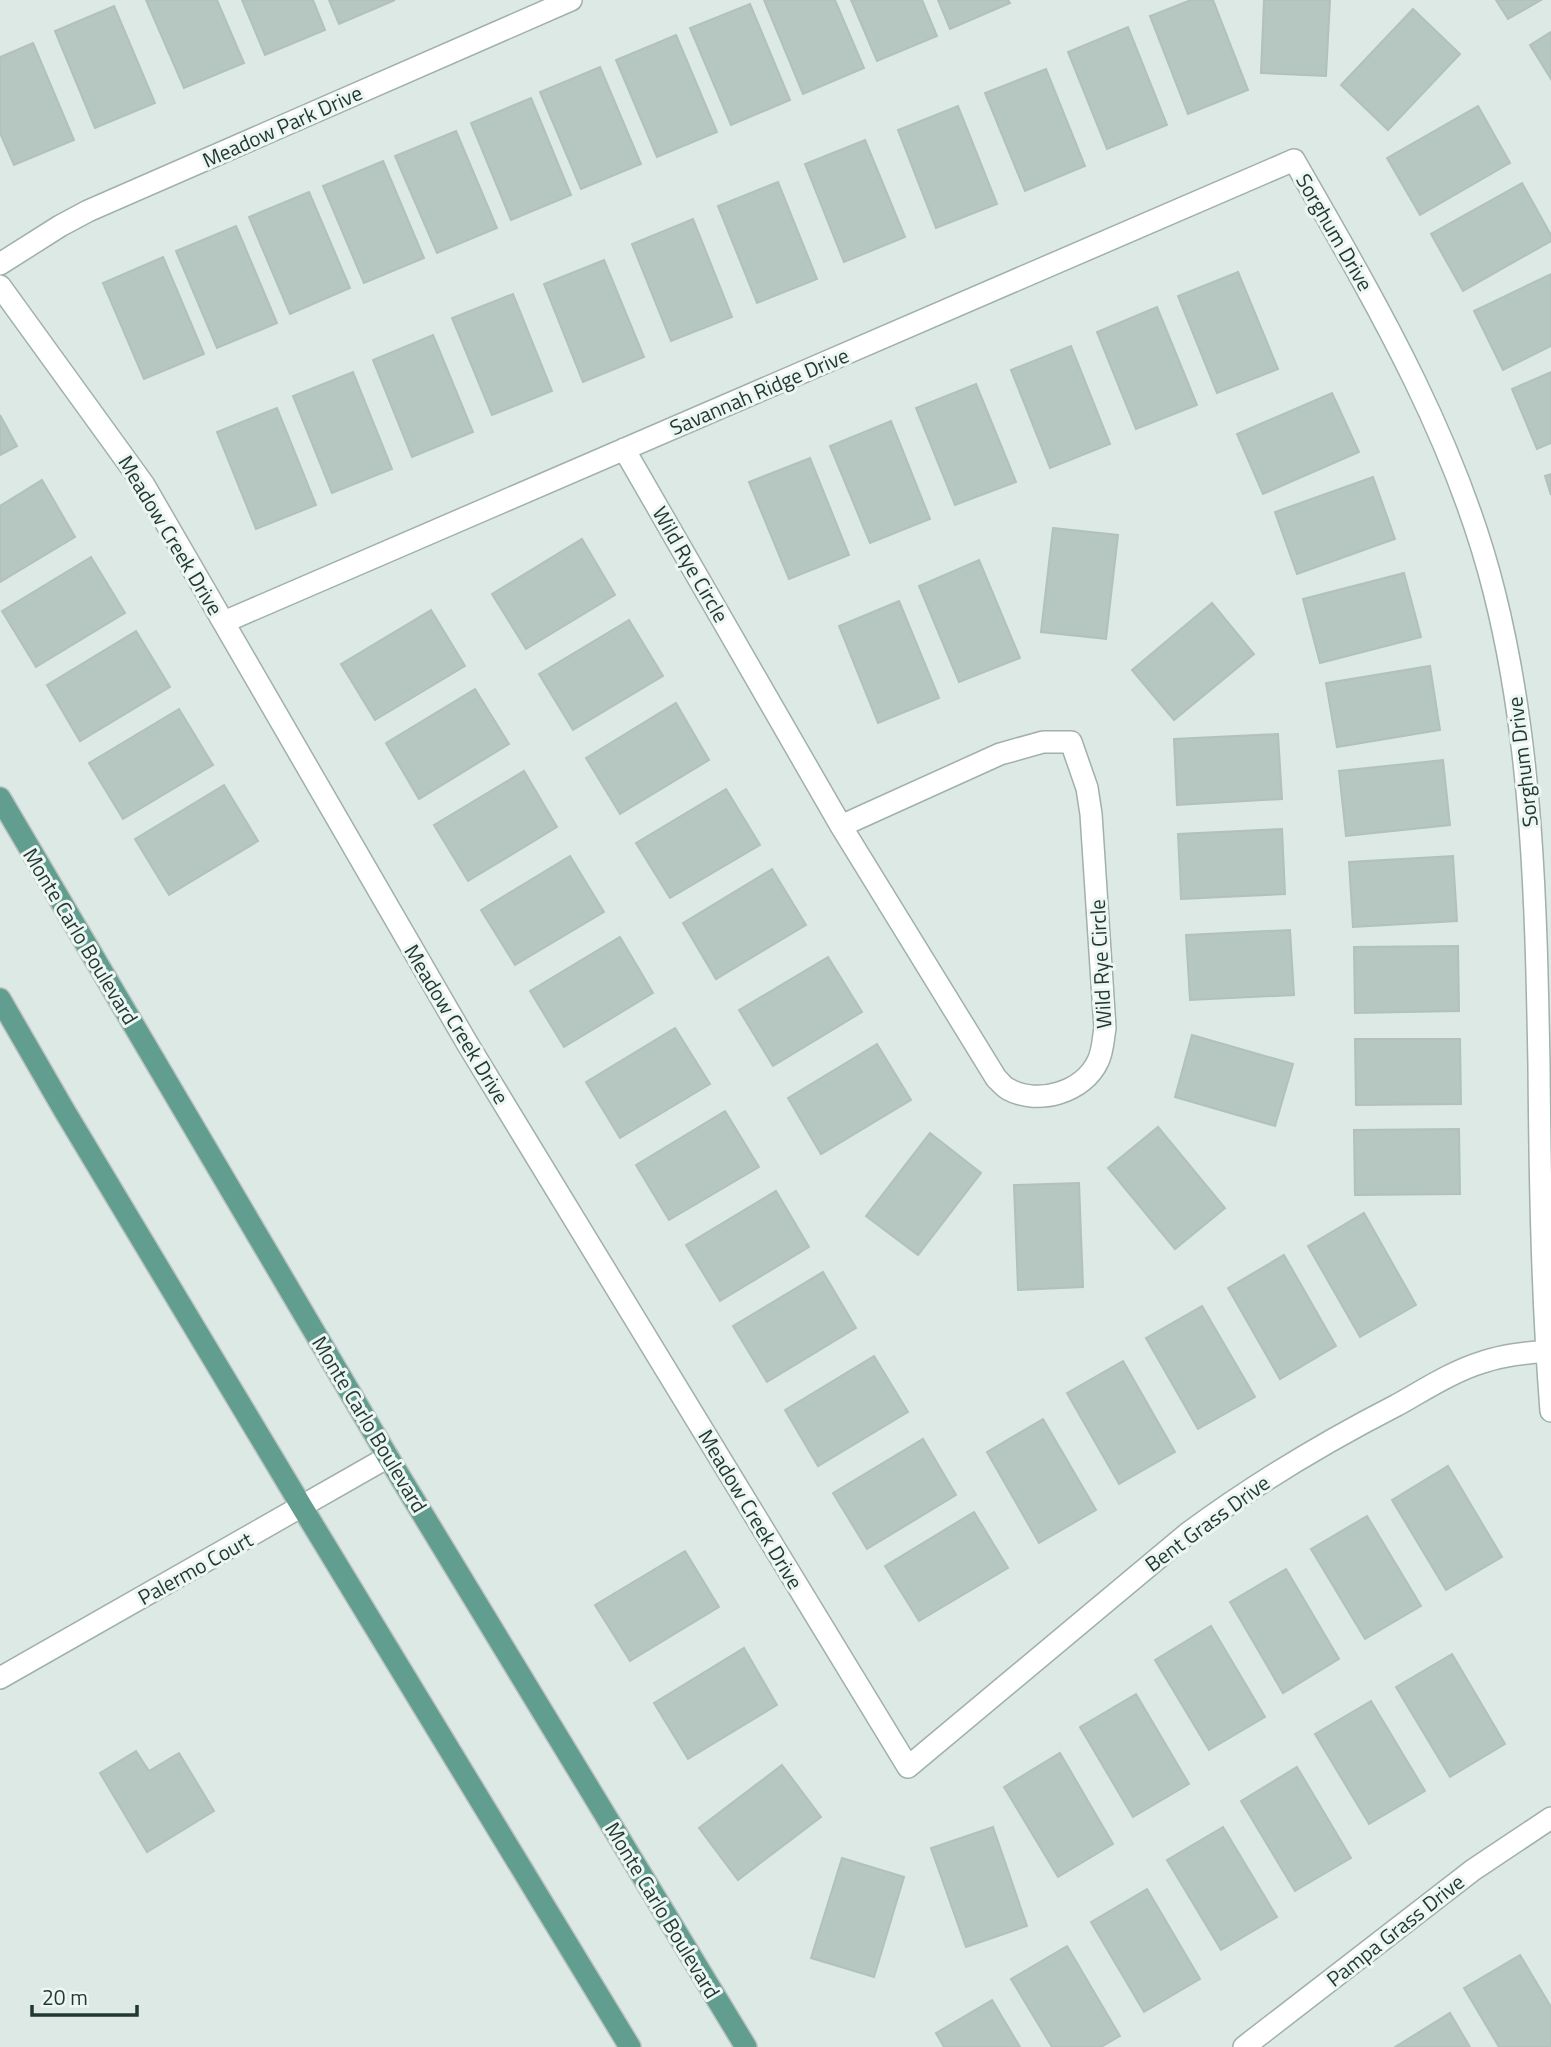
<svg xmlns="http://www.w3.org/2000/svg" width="1551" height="2047" font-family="'Titillium Web',sans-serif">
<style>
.building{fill:#b6c6c0;stroke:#b0c2bb;stroke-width:2}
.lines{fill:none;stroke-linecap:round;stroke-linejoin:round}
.minor-casing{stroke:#a0b0ab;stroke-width:24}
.major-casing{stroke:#bcc3c1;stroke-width:24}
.minor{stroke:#fff;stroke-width:21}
.major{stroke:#629e8f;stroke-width:21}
.labels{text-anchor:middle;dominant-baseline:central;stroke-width:6;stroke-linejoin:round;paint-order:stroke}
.street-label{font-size:21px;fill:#1f3831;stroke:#edf6f2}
</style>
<rect width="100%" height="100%" fill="#dde9e4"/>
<!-- building -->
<path class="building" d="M 146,0 L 217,0 L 244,63 L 184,88 Z
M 242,0 L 313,0 L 325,30 L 265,55 Z
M 329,0 L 395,0 L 339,24 Z
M 764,0 L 835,0 L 864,68 L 803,94 Z
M 851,0 L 922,0 L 937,36 L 877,61 Z
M 938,0 L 1008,0 L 1010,3 L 950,29 Z
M 1191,0 L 1213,0 L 1248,90 L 1188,114 L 1150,16 Z
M 1264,0 L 1330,0 L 1326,76 L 1261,73 Z
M 1496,0 L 1541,0 L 1508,19 Z
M 750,4 L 790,100 L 731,125 L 690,28 Z
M 114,6 L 155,103 L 95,128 L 55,31 Z
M 1413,9 L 1460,54 L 1388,130 L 1341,85 Z
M 1128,27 L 1167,125 L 1107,149 L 1068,52 Z
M 1551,32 L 1551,79 L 1530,45 Z
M 676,35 L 717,132 L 657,157 L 616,60 Z
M 33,43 L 74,140 L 14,165 L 0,133 L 0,57 Z
M 600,67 L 641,164 L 581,189 L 540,92 Z
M 1046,69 L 1085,166 L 1025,191 L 985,93 Z
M 531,98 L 571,195 L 511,220 L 471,123 Z
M 958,106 L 997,204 L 936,228 L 898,130 Z
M 1478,106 L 1510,163 L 1420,215 L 1387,158 Z
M 456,131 L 497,228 L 437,253 L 395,156 Z
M 865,140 L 905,237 L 844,262 L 805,164 Z
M 383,161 L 424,258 L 364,283 L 323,186 Z
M 778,182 L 817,279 L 757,303 L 718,206 Z
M 1522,183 L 1551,235 L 1551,241 L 1463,291 L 1431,234 Z
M 309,192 L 350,288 L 290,314 L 249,217 Z
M 693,219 L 732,317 L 671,341 L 632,244 Z
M 236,226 L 277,323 L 217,348 L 176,251 Z
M 163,257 L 204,354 L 144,379 L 103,283 Z
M 604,260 L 644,357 L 583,382 L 544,284 Z
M 1238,272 L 1278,369 L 1217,393 L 1178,296 Z
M 1551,274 L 1551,346 L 1503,370 L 1474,311 Z
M 513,294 L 552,391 L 492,415 L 452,318 Z
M 1157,307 L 1197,405 L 1136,429 L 1097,332 Z
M 433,335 L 473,432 L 412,457 L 373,360 Z
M 1071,346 L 1110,444 L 1050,468 L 1011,370 Z
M 353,372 L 392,469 L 332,493 L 293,396 Z
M 1551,372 L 1551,443 L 1537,449 L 1512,389 Z
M 976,384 L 1016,482 L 955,505 L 916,408 Z
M 1332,393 L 1359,452 L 1263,494 L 1237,434 Z
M 277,408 L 316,505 L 256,529 L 217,432 Z
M 0,415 L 17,446 L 0,455 Z
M 891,421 L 930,519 L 870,543 L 830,446 Z
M 810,458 L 849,555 L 789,579 L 749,482 Z
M 1551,474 L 1551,495 L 1545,476 Z
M 1373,477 L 1395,539 L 1297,574 L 1275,512 Z
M 42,480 L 75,537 L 0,582 L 0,506 Z
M 1053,528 L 1118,535 L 1106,639 L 1041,632 Z
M 582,539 L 615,595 L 526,649 L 492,594 Z
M 91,557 L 125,613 L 36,667 L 2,611 Z
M 979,560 L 1020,658 L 959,682 L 919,586 Z
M 1404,573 L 1421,637 L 1320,663 L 1303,599 Z
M 899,601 L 939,698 L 878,723 L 839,626 Z
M 1212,603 L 1254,654 L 1174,720 L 1132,670 Z
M 431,610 L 465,666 L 375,720 L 341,664 Z
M 629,620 L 663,676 L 573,730 L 539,674 Z
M 136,631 L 170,687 L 80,741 L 47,685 Z
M 1430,666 L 1440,730 L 1337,747 L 1326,683 Z
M 475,689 L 509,744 L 419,799 L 386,743 Z
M 676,703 L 709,760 L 620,814 L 586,758 Z
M 179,709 L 213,765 L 123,819 L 89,763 Z
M 1278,734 L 1282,799 L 1177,805 L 1174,739 Z
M 1443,760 L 1450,825 L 1346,836 L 1339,771 Z
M 524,771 L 557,827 L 468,881 L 434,825 Z
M 224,785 L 258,841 L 169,895 L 135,839 Z
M 726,789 L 760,845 L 670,898 L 636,843 Z
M 1282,829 L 1285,894 L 1181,899 L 1178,834 Z
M 570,856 L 604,912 L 515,965 L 481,910 Z
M 1453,856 L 1457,921 L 1353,927 L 1349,862 Z
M 772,869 L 806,925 L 716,979 L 683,923 Z
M 1290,930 L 1294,995 L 1190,1000 L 1186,935 Z
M 620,937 L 653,993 L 564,1047 L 530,991 Z
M 1458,946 L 1459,1011 L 1355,1013 L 1354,947 Z
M 828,957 L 862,1012 L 773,1066 L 739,1010 Z
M 675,1028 L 710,1084 L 620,1138 L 586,1082 Z
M 1192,1035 L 1293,1064 L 1275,1126 L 1175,1097 Z
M 1355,1039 L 1460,1039 L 1461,1104 L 1356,1105 Z
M 877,1044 L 911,1100 L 821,1154 L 788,1098 Z
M 725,1111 L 759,1167 L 669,1220 L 636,1165 Z
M 1158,1127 L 1225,1208 L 1175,1249 L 1108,1168 Z
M 1459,1129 L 1460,1194 L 1355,1195 L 1354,1130 Z
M 930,1133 L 981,1173 L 918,1255 L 866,1216 Z
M 1079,1183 L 1083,1287 L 1018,1290 L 1014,1185 Z
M 776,1191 L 809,1247 L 720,1301 L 686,1245 Z
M 1364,1213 L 1416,1305 L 1360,1337 L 1308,1246 Z
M 1284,1255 L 1336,1346 L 1280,1379 L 1228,1288 Z
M 823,1272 L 856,1328 L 767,1382 L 733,1326 Z
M 1202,1306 L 1255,1397 L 1198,1429 L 1146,1338 Z
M 874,1356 L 908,1412 L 818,1466 L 785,1410 Z
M 1123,1361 L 1175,1452 L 1119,1484 L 1067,1393 Z
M 1043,1419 L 1096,1510 L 1039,1543 L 987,1452 Z
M 923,1439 L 956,1495 L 867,1549 L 833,1493 Z
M 1448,1466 L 1502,1557 L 1446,1590 L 1392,1500 Z
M 974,1512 L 1008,1568 L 919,1621 L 885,1566 Z
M 1367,1516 L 1421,1606 L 1365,1639 L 1311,1549 Z
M 685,1551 L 719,1607 L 630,1661 L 595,1605 Z
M 1286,1569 L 1339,1659 L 1283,1693 L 1230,1602 Z
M 1211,1626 L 1265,1717 L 1209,1750 L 1155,1660 Z
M 744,1648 L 777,1705 L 688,1759 L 654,1703 Z
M 1452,1654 L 1505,1744 L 1450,1777 L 1396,1687 Z
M 1136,1694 L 1189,1784 L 1133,1817 L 1080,1727 Z
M 1371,1701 L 1425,1791 L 1369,1824 L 1315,1734 Z
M 136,1751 L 149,1771 L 179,1753 L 214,1811 L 147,1852 L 100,1773 Z
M 1060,1753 L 1113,1844 L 1058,1877 L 1004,1787 Z
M 782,1765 L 821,1817 L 738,1880 L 699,1828 Z
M 1297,1767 L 1351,1858 L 1295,1891 L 1241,1801 Z
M 993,1827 L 1027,1926 L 966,1947 L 931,1848 Z
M 1223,1827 L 1277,1917 L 1221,1950 L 1167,1860 Z
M 842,1858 L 904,1877 L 874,1977 L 811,1958 Z
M 1147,1889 L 1200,1979 L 1144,2012 L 1091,1922 Z
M 1067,1946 L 1120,2036 L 1101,2047 L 1052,2047 L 1011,1979 Z
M 1520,1955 L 1551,2007 L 1551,2047 L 1499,2047 L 1464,1988 Z
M 992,2000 L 1020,2047 L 944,2047 L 936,2033 Z
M 1450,2013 L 1470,2047 L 1395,2047 Z"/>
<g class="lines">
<defs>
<path id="minor" d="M 0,264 L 60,226 L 88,211 L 571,0
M 0,286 L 144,485 L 467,1043 L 908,1767 L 1187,1534 C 1253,1485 1323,1443 1397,1405 C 1424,1390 1453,1371 1483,1362 C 1504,1355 1525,1353 1546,1351
M 624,449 L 841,826 L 996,1078 C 1000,1082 1004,1087 1008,1089 C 1038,1106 1084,1092 1098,1061 C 1103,1051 1103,1039 1105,1028 L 1091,814 L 1087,788 L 1071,742 L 1043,742 L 1000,754 L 841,826
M 224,622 L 1294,160 C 1373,298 1455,436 1494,591 C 1533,745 1536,907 1539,1065 C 1540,1180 1542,1296 1551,1411
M 0,1678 L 388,1457
M 1244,2047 L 1473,1870 L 1551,1818"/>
<path id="major" d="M 0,798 L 388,1457 L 746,2047
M 0,999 L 64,1110 L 302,1507 L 630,2047"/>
</defs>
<!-- minor casing -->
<use href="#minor" class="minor-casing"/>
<!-- major casing -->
<use href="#major" class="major-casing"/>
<!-- minor -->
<use href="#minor" class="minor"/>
<!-- major -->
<use href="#major" class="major"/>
</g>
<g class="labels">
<!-- street labels -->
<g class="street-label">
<text transform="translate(282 126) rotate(-24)">Meadow Park Drive</text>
<text transform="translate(1335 232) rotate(60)">Sorghum Drive</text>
<text transform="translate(759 391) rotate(-23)">Savannah Ridge Drive</text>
<text transform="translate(171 535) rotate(59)">Meadow Creek Drive</text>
<text transform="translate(691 564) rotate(60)">Wild Rye Circle</text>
<text transform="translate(1522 762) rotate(-97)">Sorghum Drive</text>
<text transform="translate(81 936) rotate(59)">Monte Carlo Boulevard</text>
<text transform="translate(1100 964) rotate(-93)">Wild Rye Circle</text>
<text transform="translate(457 1024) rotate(59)">Meadow Creek Drive</text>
<text transform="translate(370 1424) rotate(59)">Monte Carlo Boulevard</text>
<text transform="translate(751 1509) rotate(59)">Meadow Creek Drive</text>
<text transform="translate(1207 1523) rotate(-36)">Bent Grass Drive</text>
<text transform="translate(195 1568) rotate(-29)">Palermo Court</text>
<text transform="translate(663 1910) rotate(59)">Monte Carlo Boulevard</text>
<text transform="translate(1395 1930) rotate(-38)">Pampa Grass Drive</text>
</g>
</g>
<!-- scale -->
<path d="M32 2005v10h105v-10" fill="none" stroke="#1f3831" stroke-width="3.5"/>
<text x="42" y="2005" font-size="21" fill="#1f3831" stroke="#edf6f2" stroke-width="5" paint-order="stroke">20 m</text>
</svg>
